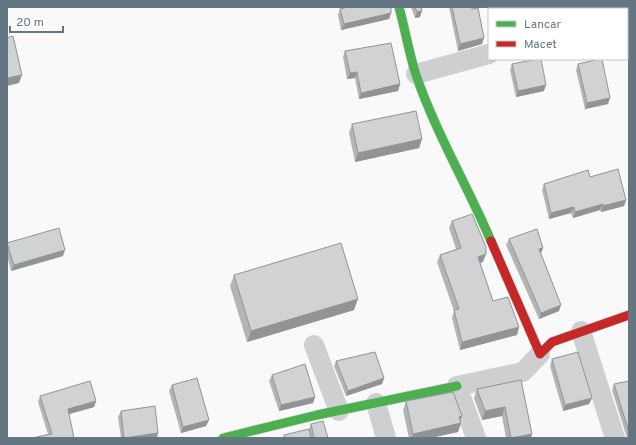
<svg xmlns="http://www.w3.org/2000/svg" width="636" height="445" font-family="Overpass,sans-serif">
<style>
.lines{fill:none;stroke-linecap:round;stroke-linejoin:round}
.fast-casing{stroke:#d5d6d7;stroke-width:10}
.jam-casing{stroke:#d5d6d7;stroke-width:10}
.street{stroke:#cecfd0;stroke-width:20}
.fast{stroke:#4caf50;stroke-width:9}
.jam{stroke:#c62828;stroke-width:9}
.wall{fill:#b3b5b5}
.shaded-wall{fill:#929394}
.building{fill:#d0d2d3;stroke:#929394}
</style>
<rect width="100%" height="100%" fill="#f9f9f9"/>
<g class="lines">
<defs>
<path id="fast" d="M 399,7 C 405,29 409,53 416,75 C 436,133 467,185 491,241
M 223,438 L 317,415 L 457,386"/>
<path id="jam" d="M 491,241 L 540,354 L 552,342 L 629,315"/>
</defs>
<!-- fast casing -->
<use href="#fast" class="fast-casing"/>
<!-- jam casing -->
<use href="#jam" class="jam-casing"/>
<!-- street -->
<path class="street" d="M 627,17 L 629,16
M 416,74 L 489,54
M 581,331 L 615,438
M 314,345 L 339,411
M 376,403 L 386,438
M 476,438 L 457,386 L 523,372 L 540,354"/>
<!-- fast -->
<use href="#fast" class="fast"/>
<!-- jam -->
<use href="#jam" class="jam"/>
</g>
<!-- wall -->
<path class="wall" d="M 343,7 L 391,7 L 391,13 L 389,19 L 341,30 L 338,15 L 340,9 L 344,8 Z
M 411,7 L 421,7 L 420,17 L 415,18 Z
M 449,7 L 471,7 L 482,44 L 458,51 Z
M 345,51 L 400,84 L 398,91 L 359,99 L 355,78 L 347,79 L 343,57 Z
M 512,64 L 544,91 L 516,97 L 510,70 Z
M 578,64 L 608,104 L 585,109 L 576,70 Z
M 352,124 L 422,139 L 419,148 L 355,162 L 349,133 Z
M 590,177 L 626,200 L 624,206 L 601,212 L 600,210 L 573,218 L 571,213 L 549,219 L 542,190 L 544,184 Z
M 452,221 L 483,262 L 480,263 L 493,301 L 519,327 L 517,335 L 460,350 L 452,318 L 454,311 L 437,262 L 440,255 L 456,249 L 449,228 Z
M 509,239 L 543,248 L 541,254 L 559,311 L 539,319 L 506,245 Z
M 7,243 L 63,256 L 11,271 L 7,255 Z
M 234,275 L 354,310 L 247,342 L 230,286 Z
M 552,359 L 592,398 L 589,404 L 563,411 L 550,366 Z
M 336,361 L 384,378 L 382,384 L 346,396 L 334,366 Z
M 272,375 L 315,397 L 313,403 L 279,411 L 269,381 Z
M 521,380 L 531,438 L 506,438 L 502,416 L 482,420 L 474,398 L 477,389 Z
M 629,381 L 629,438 L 627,438 L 612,390 L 614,384 Z
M 172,385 L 206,426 L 181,433 L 169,391 Z
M 40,396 L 96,401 L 94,407 L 69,414 L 74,438 L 35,438 L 36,437 L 48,434 L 38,402 Z
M 406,401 L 460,421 L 461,423 L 458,432 L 430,438 L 409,438 L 403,410 Z
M 121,411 L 157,438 L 121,438 L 118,417 Z
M 311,424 L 328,438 L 283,438 L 284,435 L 309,429 Z"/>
<!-- shaded-wall -->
<path class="shaded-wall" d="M 563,7 L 587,7 L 586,9 L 563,9 Z
M 422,11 L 420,17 L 415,18 L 417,12 Z
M 391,13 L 389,19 L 341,30 L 344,24 Z
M 484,38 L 482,44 L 458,51 L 460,44 Z
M 357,72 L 355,78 L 347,79 L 350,73 Z
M 22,75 L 19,83 L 7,86 L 7,78 Z
M 400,84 L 398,91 L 359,99 L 361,93 Z
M 546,85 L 544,91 L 516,97 L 518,91 Z
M 610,98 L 608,104 L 585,109 L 587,103 Z
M 422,139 L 419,148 L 355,162 L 358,153 Z
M 626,200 L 624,206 L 601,212 L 603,206 Z
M 603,204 L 600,210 L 573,218 L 575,212 Z
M 574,207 L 571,213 L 549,219 L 551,213 Z
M 543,248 L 540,254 L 539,249 Z
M 65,250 L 63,256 L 11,271 L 14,265 Z
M 486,254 L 483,262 L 475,264 L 478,257 Z
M 358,299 L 354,310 L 247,342 L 251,331 Z
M 561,305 L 559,311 L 539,319 L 541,313 Z
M 519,327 L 517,335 L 460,350 L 462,342 Z
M 384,378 L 382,384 L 346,396 L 348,391 Z
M 315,397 L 313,403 L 279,411 L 281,405 Z
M 592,398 L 589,404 L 563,411 L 565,405 Z
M 96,401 L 94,407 L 66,415 L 68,409 Z
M 505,407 L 502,416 L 482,420 L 485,411 Z
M 462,416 L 459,424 L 461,423 L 458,432 L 430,438 L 412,438 L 413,434 Z
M 209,420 L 206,426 L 181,433 L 183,427 Z
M 158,433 L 157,438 L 124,438 Z
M 532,434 L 531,438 L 512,438 Z"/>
<!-- building -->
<path class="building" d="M 347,7 L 391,7 L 391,13 L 344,24 L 340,9 Z
M 415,7 L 421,7 L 422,11 L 417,12 Z
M 452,7 L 471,7 L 472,9 L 478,8 L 484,38 L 460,44 Z
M 13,36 L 22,75 L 7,78 L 7,38 Z
M 391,43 L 400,84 L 361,93 L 357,72 L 350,73 L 345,51 Z
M 537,59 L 541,59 L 546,85 L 518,91 L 512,64 Z
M 599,59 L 602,59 L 610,98 L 587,103 L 578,64 Z
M 416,111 L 422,139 L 358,153 L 352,124 Z
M 618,169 L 626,200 L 603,206 L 603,204 L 575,212 L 574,207 L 551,213 L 544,184 L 588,170 L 590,177 Z
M 472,214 L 486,247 L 486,254 L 478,257 L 493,301 L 508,297 L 519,327 L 462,342 L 454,310 L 459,309 L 440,255 L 461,248 L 452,221 Z
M 59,228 L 65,250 L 14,265 L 7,243 Z
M 537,229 L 543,248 L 539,249 L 561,305 L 541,313 L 509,239 Z
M 341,243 L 358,299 L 251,331 L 234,275 Z
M 375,352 L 384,378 L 348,391 L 336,361 Z
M 578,352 L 592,398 L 565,405 L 552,359 Z
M 305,364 L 315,397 L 281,405 L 272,375 Z
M 197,378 L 209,420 L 183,427 L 172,385 Z
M 521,380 L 532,434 L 511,438 L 505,407 L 485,411 L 477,389 Z
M 90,381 L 96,401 L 68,409 L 74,438 L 36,438 L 36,437 L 52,434 L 40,396 Z
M 629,381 L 629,432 L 614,384 Z
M 453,392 L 462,416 L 459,417 L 461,423 L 413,434 L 406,401 Z
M 155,406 L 158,433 L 124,438 L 121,411 Z
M 323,421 L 328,438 L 314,438 L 311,424 Z
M 309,429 L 311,438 L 285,438 L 284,435 Z"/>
<!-- border -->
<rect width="636" height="445" fill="none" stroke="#657683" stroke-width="16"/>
<!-- legend -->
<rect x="488" y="8" width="140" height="52" fill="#ffffff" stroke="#c1c8cd"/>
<rect x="496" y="21" width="20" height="6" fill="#4caf50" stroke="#c1c8cd"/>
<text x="524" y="28" font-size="12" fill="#657683">Lancar</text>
<rect x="496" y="41" width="20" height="6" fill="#c62828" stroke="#c1c8cd"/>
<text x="524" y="48" font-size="12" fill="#657683">Macet</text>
<!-- scale -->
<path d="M10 26v6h53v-6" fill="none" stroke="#657683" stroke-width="2"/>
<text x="16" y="26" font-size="12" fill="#657683" stroke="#ffffff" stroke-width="3" paint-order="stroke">20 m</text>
</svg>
